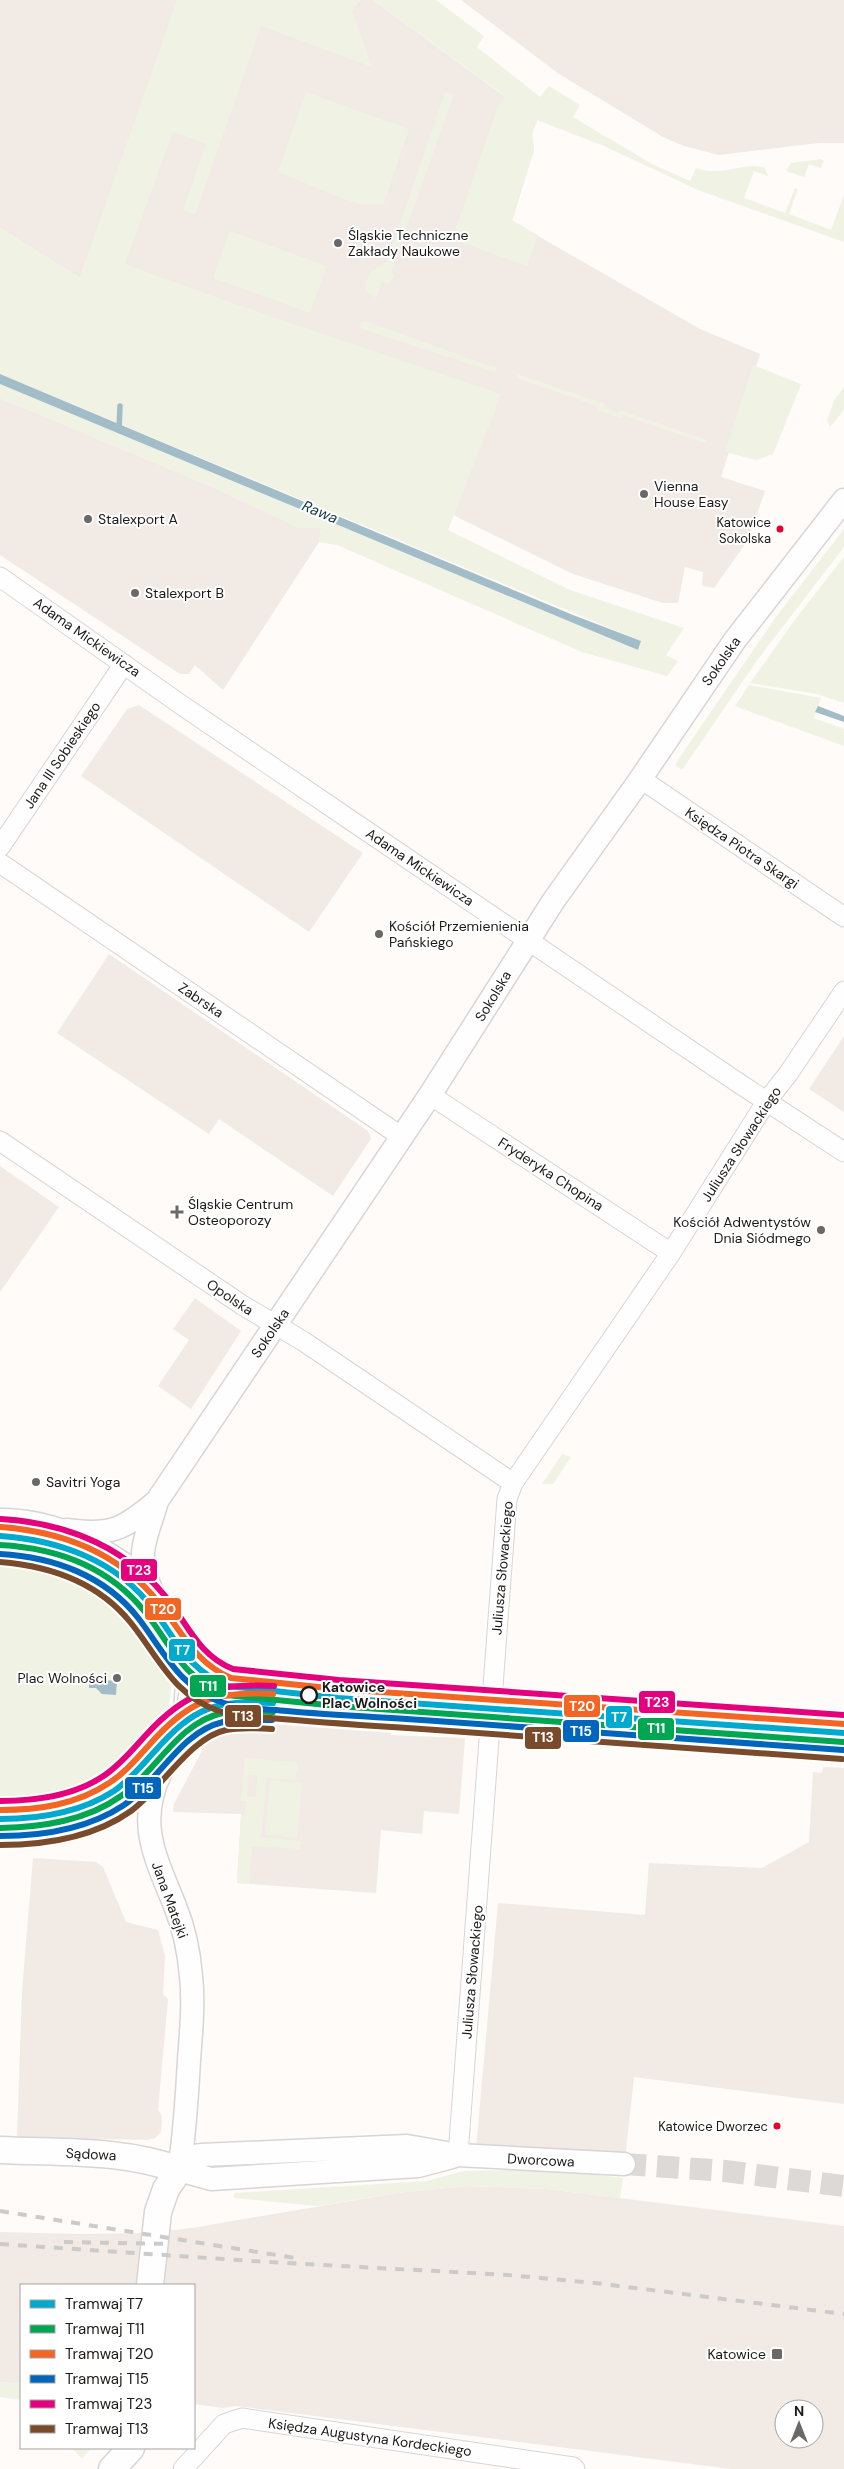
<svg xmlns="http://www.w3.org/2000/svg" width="844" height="2469" font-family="'DM Sans',sans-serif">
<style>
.built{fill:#f2eae5;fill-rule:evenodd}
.green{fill:#f0f2e4;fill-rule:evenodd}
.water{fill:#a2bdc7}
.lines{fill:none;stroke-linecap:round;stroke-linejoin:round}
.stream{stroke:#a2bdc7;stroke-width:5.5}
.tertiary-tunnel{stroke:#dcd9d7;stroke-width:22;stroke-dasharray:22 11;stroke-linecap:butt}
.minor-casing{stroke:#d8d5d4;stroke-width:21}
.tertiary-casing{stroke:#d8d5d4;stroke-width:25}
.secondary-casing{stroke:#d8d5d4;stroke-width:29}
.minor{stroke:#fffefe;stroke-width:19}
.tertiary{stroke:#fffefe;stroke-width:22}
.secondary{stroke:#fffefe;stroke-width:26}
.tram{stroke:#cccbca;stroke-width:1}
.rail{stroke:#cccbca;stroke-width:4;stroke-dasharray:9 9;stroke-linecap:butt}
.tram-1-casing{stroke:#fff;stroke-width:10}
.tram-2-casing{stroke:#fff;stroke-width:10}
.tram-3-casing{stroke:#fff;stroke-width:10}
.tram-4-casing{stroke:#fff;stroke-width:10}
.tram-5-casing{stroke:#fff;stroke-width:10}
.tram-6-casing{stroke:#fff;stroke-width:10}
.tram-1{stroke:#00a9ce;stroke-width:6}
.tram-2{stroke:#00a651;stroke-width:6}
.tram-3{stroke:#f26522;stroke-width:6}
.tram-4{stroke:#0065bd;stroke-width:6}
.tram-5{stroke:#e5007d;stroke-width:6}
.tram-6{stroke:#7a4b2a;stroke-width:6}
.poi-dot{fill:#6b6967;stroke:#fff;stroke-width:2}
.bus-dot{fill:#e4002b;stroke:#fff;stroke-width:2}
.stop-dot{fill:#fff;stroke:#1c1a19;stroke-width:2.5}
.labels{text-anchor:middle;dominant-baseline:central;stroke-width:4;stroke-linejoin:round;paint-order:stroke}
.bus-label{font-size:13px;fill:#1c1a19;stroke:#fff;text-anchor:end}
.poi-label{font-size:14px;fill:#1c1a19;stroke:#fff;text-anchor:start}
.street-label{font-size:14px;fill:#1c1a19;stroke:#fff}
.stop-label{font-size:14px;font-weight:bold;fill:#1c1a19;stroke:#fff;text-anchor:start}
.water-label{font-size:15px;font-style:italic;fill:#113743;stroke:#fff}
.line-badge{stroke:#fff;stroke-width:2}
.badge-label{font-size:14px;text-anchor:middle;font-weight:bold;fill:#fff}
</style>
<rect width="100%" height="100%" fill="#fefbf9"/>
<!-- built -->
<path class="built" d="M 0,0 L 178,0 L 80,278 L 0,228 Z
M 214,0 L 373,0 L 537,120 L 532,134 L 534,150 L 512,221 L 700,329 L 760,354 L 721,477 L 765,491 L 748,540 L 714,588 L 702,586 L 703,572 L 685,567 L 678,603 L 663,603 L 573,574 L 455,516 L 454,512 L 496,407 L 113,271 Z
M 461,0 L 844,0 L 844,143 L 819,143 L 719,155 L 684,146 L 663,137 L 559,74 Z
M 0,398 L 213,487 L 299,528 L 321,528 L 319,542 L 223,690 L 195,665 L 189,674 L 180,674 L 0,555 Z
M 139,705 L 363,853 L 309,932 L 81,776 L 127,709 Z
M 109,954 L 368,1131 L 371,1139 L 333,1196 L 219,1119 L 209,1134 L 57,1033 Z
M 844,1036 L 844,1112 L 809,1089 Z
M 0,1166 L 59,1207 L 0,1292 Z
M 195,1298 L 241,1331 L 191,1409 L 158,1386 L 189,1340 L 173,1329 Z
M 218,1720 L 391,1733 L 391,1735 L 415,1736 L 465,1738 L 459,1814 L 424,1811 L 422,1834 L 381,1830 L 376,1893 L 237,1883 L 241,1814 L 173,1812 L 174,1804 Z
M 823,1767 L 844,1768 L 844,2104 L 634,2077 L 624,2168 L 476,2149 L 498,1903 L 645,1915 L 649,1863 L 762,1868 L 809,1842 L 813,1772 L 822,1773 Z
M 33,1858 L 96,1862 L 103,1867 L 126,1922 L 158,1930 L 165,1956 L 163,1994 L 168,1999 L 158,2110 L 162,2116 L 161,2132 L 155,2138 L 148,2140 L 17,2137 L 22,1991 Z
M 467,2186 L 547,2189 L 844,2226 L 844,2469 L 731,2469 L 236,2406 L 223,2408 L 194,2404 L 194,2285 L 21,2285 L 21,2384 L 0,2382 L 0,2232 L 82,2234 L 146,2233 L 192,2228 L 397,2193 ZM 784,2409 L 814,2409 L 814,2439 L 784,2439 Z"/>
<!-- green -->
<path class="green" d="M 177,0 L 361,0 L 352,11 L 372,67 L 261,26 L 195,215 L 183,210 L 206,144 L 173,132 L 125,264 L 232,303 L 501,394 L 448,530 L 570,590 L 684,628 L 666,655 L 678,661 L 667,676 L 582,652 L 337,545 L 319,542 L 321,528 L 299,528 L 213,487 L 0,398 L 0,384 L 638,650 L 641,641 L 0,374 L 0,228 L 80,278 Z
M 373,0 L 436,0 L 484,36 L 477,47 L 540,97 L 549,86 L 580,105 L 573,117 L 652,164 L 690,181 L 696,168 C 721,178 743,161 765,168 L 768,176 L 754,171 L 744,198 L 785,213 L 795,188 L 798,189 L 789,214 L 831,230 L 844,195 L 844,242 L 698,190 L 604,146 L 537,120 L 532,134 L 534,150 L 512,220 L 538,235 L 527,266 L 452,239 L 497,109 L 505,96 Z
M 306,92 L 409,129 L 384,204 L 360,204 L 344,199 L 278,172 Z
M 445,92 L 454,94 L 391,272 L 394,274 L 390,284 L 382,282 L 376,298 L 365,291 C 367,272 371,270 387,262 Z
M 821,159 L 824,161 L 821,168 L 809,164 L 804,177 L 786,171 L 791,163 Z
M 230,231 L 327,266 L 310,313 L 213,278 Z
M 366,321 L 490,366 L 498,367 L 495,372 L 491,371 L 362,329 L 360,323 Z
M 753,365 L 801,384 L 773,454 L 756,460 L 725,452 Z
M 518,374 L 605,404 L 604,407 L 619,413 L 620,410 L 707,440 L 705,443 L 622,415 L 621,418 L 598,411 L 599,407 L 517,378 Z
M 844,387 L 844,410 L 830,427 L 827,420 L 834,401 Z
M 844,529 L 844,547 L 758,659 L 682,770 L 675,765 L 682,754 L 776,617 Z
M 844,557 L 844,703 L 817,694 L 750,683 L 797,617 Z
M 749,685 L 821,698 L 814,718 L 844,729 L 844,746 L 735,706 Z
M 562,1454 L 571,1457 L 553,1484 L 542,1484 Z
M 0,1542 C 225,1556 231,1810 0,1812 Z
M 245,1758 L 297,1762 L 298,1771 L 295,1774 L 297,1780 L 267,1778 L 261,1837 L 301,1841 L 300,1849 L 252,1846 L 249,1884 L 237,1883 L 241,1815 L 245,1815 L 246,1801 L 241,1801 ZM 249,1775 L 257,1775 L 256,1797 L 247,1796 Z
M 270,1780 L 302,1783 L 297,1838 L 265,1835 Z
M 513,2170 L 572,2172 L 623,2178 L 620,2198 L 547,2189 L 467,2186 L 397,2193 L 317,2206 L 234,2198 L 234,2193 L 427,2181 L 463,2171 Z
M 0,2382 L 21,2384 L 21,2400 L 0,2397 Z
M 72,2448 L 91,2448 L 82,2459 Z"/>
<!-- water -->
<path class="water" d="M 0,374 L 573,615 L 641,641 L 638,650 L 0,384 Z
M 818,706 L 844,716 L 844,722 L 815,712 Z
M 103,1680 L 117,1681 L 116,1695 L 102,1694 L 96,1688 L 89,1688 L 89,1683 L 97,1684 L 97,1682 L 103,1682 Z"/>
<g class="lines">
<!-- stream -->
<path class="stream" d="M 119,429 L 120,406"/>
<!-- tertiary-tunnel -->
<path class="tertiary-tunnel" d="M 624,2164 L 725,2171 L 844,2186"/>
<defs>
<path id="minor" d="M 0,577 L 180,704 L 343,815 L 740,1084 L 844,1152
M 641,779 L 844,917
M 0,847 L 124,664
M 0,863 L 402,1137
M 430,1095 L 671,1253
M 0,1141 L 242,1305 L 303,1341 L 513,1483
M 458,2155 L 507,1499 L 513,1483 L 671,1253 L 766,1102 L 788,1074 L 844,991
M 183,2469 L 224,2424 L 242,2418 L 573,2467 L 575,2469"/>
<path id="tertiary" d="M 0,1520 C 61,1520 99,1547 147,1580
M 66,1530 C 110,1536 123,1530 157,1501 L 430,1095 L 554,900 L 637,784 L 735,640 L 844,500
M 163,1768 C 135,1821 155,1856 175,1906 C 184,1928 189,1952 191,1976 C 194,2004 191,2032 189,2060 C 187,2097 185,2133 179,2170
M 0,1830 C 50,1834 101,1816 141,1785 C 152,1776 161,1765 171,1754 C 192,1711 192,1665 169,1623 C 157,1601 144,1582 143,1557 C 142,1541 153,1518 157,1501
M 179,2170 L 194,2156 L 202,2155 L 407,2146 L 458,2155 L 624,2164
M 179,2170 L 211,2179 L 418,2166 L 452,2157"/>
<path id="secondary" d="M 0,2150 C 60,2153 122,2149 179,2170 L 166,2189 L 158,2212 L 150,2285
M 112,2469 L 131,2448"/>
</defs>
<!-- minor casing -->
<use href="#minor" class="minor-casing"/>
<!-- tertiary casing -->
<use href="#tertiary" class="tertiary-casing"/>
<!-- secondary casing -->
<use href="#secondary" class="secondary-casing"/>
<!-- minor -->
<use href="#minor" class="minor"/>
<!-- tertiary -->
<use href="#tertiary" class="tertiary"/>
<!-- secondary -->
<use href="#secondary" class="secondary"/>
<!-- tram -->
<path class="tram" d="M 156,1750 C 185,1704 183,1682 168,1631"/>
<!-- rail -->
<path class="rail" d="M 0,2211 L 295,2258
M 64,2242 L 171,2244
M 0,2244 L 268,2262 L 508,2275 L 595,2283 L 844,2314"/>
<defs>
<path id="tram-1" d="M 0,1536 C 58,1540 117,1560 153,1609 C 177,1641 188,1670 228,1686 L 338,1698 L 844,1733
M 0,1819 C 40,1819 80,1813 114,1791 C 130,1780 142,1765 155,1751 C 194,1707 215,1700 273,1703"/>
<path id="tram-2" d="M 0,1545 C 56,1548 109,1567 145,1612 C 172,1646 182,1678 226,1695 L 337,1706 L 843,1742
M 0,1828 C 42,1827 86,1821 121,1796 C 156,1772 178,1722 223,1713 C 239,1710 256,1711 273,1712"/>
<path id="tram-3" d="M 1,1527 C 66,1532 126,1556 165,1611 C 185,1638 198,1664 231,1678 L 338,1689 L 844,1724
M 0,1810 C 38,1810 76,1805 109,1783 C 125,1773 137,1758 150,1744 C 189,1700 215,1691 273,1694"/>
<path id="tram-4" d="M 0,1554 C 53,1557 105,1575 139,1619 C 164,1652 181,1690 224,1703 C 244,1709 266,1709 287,1711 C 332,1715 377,1717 422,1720 C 562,1730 703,1740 843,1750
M 0,1836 C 43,1836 88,1829 124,1805 C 159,1781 180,1732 223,1722 C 239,1718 256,1720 272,1720"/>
<path id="tram-5" d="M 1,1519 C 69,1523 131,1549 172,1605 C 190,1630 202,1657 233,1669 L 339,1680 L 844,1715
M 0,1801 C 36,1801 75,1796 105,1775 C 121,1764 133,1749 146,1735 C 186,1691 215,1683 274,1686"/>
<path id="tram-6" d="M 0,1562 C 50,1566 99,1583 131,1623 C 159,1658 174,1696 219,1711 C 239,1717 261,1717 282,1719 C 329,1723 375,1726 422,1729 C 562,1739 702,1749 842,1759
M 0,1845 C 45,1845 93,1838 131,1811 C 161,1789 191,1737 226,1730 C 241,1727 257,1728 272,1729"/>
</defs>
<!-- tram-1 casing -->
<use href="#tram-1" class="tram-1-casing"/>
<!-- tram-2 casing -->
<use href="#tram-2" class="tram-2-casing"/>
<!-- tram-3 casing -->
<use href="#tram-3" class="tram-3-casing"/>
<!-- tram-4 casing -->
<use href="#tram-4" class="tram-4-casing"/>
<!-- tram-5 casing -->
<use href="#tram-5" class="tram-5-casing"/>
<!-- tram-6 casing -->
<use href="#tram-6" class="tram-6-casing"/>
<!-- tram-1 -->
<use href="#tram-1" class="tram-1"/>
<!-- tram-2 -->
<use href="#tram-2" class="tram-2"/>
<!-- tram-3 -->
<use href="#tram-3" class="tram-3"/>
<!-- tram-4 -->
<use href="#tram-4" class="tram-4"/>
<!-- tram-5 -->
<use href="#tram-5" class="tram-5"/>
<!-- tram-6 -->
<use href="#tram-6" class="tram-6"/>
</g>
<!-- markers -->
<g class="poi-dot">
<circle cx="338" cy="243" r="5"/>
<circle cx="644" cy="494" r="5"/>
<circle cx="88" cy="519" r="5"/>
<circle cx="135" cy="593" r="5"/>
<circle cx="379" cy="934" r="5"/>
<path d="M174.5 1204.5h5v5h5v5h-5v5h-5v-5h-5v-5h5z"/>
<circle cx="821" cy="1230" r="5"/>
<circle cx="36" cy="1482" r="5"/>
<circle cx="117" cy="1678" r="5"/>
<rect x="771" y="2348" width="12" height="12" rx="2.5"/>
</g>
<g class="bus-dot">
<circle cx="780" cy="529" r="4.5"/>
<circle cx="777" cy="2126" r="4.5"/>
</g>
<circle class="stop-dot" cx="309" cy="1695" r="8"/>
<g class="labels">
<!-- bus labels -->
<g class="bus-label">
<text x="771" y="522">Katowice<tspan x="771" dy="16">Sokolska</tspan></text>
<text x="768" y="2126">Katowice Dworzec</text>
</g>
<!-- poi labels -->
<g class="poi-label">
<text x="348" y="235">Śląskie Techniczne<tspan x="348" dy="16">Zakłady Naukowe</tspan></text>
<text x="654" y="486">Vienna<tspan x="654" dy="16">House Easy</tspan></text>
<text x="98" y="519">Stalexport A</text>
<text x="145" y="593">Stalexport B</text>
<text x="389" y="926">Kościół Przemienienia<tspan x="389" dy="16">Pańskiego</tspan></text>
<text x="188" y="1204">Śląskie Centrum<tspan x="188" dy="16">Osteoporozy</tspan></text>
<text x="811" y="1222" text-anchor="end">Kościół Adwentystów<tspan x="811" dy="16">Dnia Siódmego</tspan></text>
<text x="46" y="1482">Savitri Yoga</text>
<text x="107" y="1678" text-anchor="end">Plac Wolności</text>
<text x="766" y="2354" text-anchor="end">Katowice</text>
</g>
<!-- street labels -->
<g class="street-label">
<text transform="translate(87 637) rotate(35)">Adama Mickiewicza</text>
<text transform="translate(721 661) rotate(-55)">Sokolska</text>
<text transform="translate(62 755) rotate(-56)">Jana III Sobieskiego</text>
<text transform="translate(742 848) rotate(34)">Księdza Piotra Skargi</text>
<text transform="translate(420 867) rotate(34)">Adama Mickiewicza</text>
<text transform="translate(493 996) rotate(-59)">Sokolska</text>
<text transform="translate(201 1000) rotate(34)">Zabrska</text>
<text transform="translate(741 1144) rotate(-57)">Juliusza Słowackiego</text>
<text transform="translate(551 1174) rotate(33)">Fryderyka Chopina</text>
<text transform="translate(230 1297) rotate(34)">Opolska</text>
<text transform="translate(270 1333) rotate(-56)">Sokolska</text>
<text transform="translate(502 1568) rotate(-85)">Juliusza Słowackiego</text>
<text transform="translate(170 1900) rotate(70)">Jana Matejki</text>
<text transform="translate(472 1972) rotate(-85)">Juliusza Słowackiego</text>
<text transform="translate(91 2154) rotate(3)">Sądowa</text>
<text transform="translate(541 2160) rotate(3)">Dworcowa</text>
<text transform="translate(370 2437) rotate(8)">Księdza Augustyna Kordeckiego</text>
</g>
<!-- stop labels -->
<g class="stop-label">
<text x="322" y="1687">Katowice<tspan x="322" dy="16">Plac Wolności</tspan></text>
</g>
<!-- water labels -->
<g class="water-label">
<text transform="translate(320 512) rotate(23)">Rawa</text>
</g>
</g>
<g class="line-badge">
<rect x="120" y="1558" width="38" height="24" rx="5" fill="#e5007d"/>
<rect x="144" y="1597" width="38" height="24" rx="5" fill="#f26522"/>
<rect x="168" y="1638" width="28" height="24" rx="5" fill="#00a9ce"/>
<rect x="189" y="1674" width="38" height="24" rx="5" fill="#00a651"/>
<rect x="638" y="1690" width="38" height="24" rx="5" fill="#e5007d"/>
<rect x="563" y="1694" width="38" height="24" rx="5" fill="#f26522"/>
<rect x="224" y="1704" width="38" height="24" rx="5" fill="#7a4b2a"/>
<rect x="605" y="1705" width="28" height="24" rx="5" fill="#00a9ce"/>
<rect x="637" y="1717" width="38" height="24" rx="5" fill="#00a651"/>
<rect x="562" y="1719" width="38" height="24" rx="5" fill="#0065bd"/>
<rect x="524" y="1726" width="38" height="24" rx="5" fill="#7a4b2a"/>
<rect x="124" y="1776" width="38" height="24" rx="5" fill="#0065bd"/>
</g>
<g class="badge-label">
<text x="139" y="1575">T23</text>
<text x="163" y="1614">T20</text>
<text x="182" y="1655">T7</text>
<text x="208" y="1691">T11</text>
<text x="657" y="1707">T23</text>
<text x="582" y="1711">T20</text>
<text x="243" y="1721">T13</text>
<text x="619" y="1722">T7</text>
<text x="656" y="1733">T11</text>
<text x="581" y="1736">T15</text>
<text x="543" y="1742">T13</text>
<text x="143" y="1793">T15</text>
</g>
<!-- legend -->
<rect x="20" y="2284" width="175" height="165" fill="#ffffff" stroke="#a4a3a3"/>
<rect x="30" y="2300" width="25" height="8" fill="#00a9ce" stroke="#a4a3a3"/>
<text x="65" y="2309" font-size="15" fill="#1c1a19">Tramwaj T7</text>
<rect x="30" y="2325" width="25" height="8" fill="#00a651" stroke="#a4a3a3"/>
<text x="65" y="2334" font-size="15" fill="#1c1a19">Tramwaj T11</text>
<rect x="30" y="2350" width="25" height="8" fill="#f26522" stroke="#a4a3a3"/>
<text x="65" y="2359" font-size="15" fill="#1c1a19">Tramwaj T20</text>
<rect x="30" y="2375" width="25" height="8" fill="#0065bd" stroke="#a4a3a3"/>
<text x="65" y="2384" font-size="15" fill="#1c1a19">Tramwaj T15</text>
<rect x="30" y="2400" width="25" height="8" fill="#e5007d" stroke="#a4a3a3"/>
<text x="65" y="2409" font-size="15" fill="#1c1a19">Tramwaj T23</text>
<rect x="30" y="2425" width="25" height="8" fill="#7a4b2a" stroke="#a4a3a3"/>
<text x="65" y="2434" font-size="15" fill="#1c1a19">Tramwaj T13</text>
<!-- north arrow -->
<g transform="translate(799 2424)"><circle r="24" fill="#ffffff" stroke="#a4a3a3"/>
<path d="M0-4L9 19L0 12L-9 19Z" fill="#6b6967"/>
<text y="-8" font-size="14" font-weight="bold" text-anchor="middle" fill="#1c1a19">N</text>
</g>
</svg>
